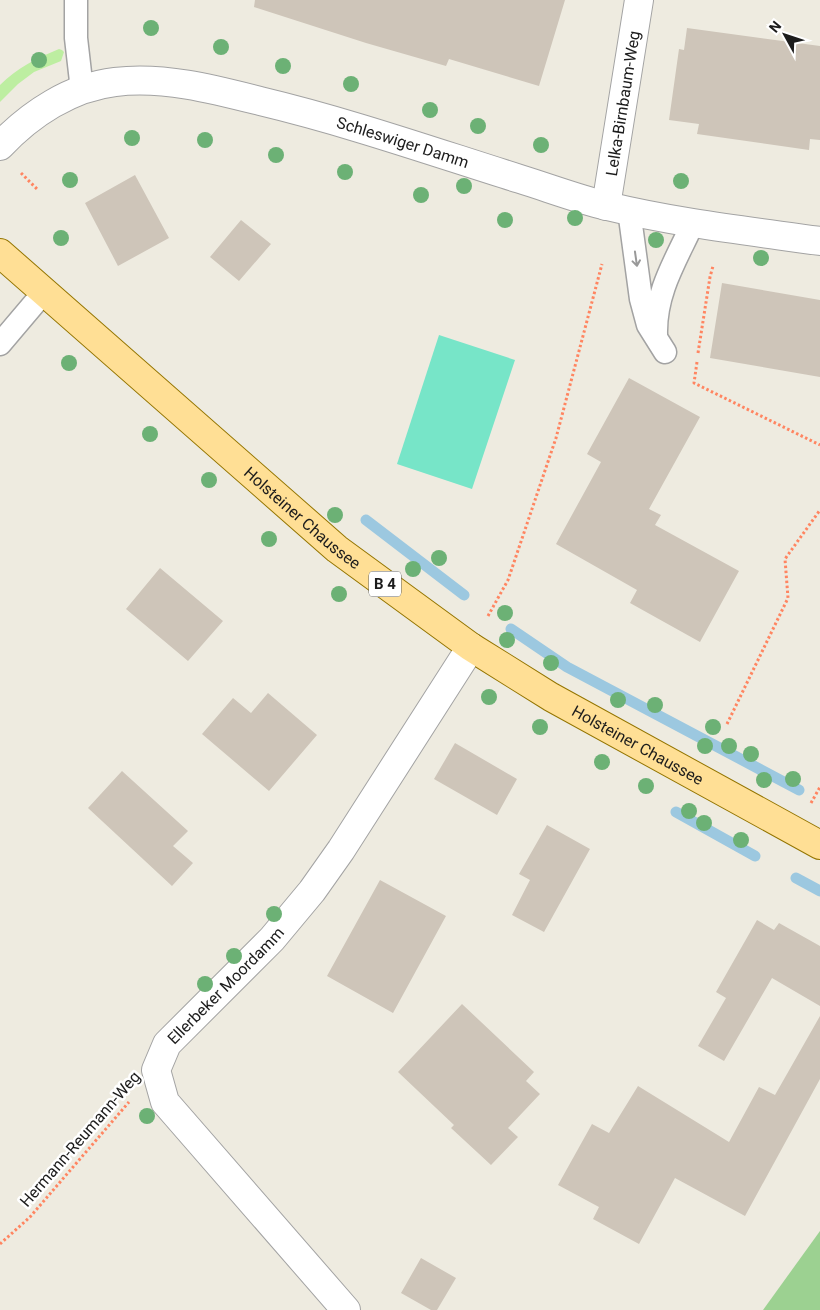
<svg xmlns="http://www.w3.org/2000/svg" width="820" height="1310" font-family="Roboto,sans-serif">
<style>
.grass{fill:#bdeea1}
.forest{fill:#9cd191}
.pitch{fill:#77e5c8}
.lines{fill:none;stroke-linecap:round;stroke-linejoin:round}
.stream{stroke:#9cc8e0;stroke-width:11}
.building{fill:#cec5b9}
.service-casing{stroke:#a3a3a3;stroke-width:25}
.minor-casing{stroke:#a3a3a3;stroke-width:30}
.primary-casing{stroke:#947500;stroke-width:30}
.path{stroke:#ff8561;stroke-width:3;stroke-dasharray:2.5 2.5;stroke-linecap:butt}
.service{stroke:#fff;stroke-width:22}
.minor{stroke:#fff;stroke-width:28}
.primary{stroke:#ffdf95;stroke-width:28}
.tree{fill:#6cb175}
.oneway{stroke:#999}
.labels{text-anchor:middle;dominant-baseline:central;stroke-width:5;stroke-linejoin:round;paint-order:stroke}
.shield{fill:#fff;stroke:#606060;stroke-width:1}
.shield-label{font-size:15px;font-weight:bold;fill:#1c1c1c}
.street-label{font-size:16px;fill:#1c1c1c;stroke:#fff}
</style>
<rect width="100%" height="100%" fill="#eeebe0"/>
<!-- grass -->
<path class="grass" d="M 59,49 L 62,50 L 64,52 L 61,61 L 34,72 L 18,84 L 0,102 L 0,85 C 17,68 37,58 59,49 Z"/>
<!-- forest -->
<path class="forest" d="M 820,1231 L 820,1310 L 763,1310 Z"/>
<!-- pitch -->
<path class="pitch" d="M 439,335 L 515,360 L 472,489 L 397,464 Z"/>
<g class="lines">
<!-- stream -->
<path class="stream" d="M 366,520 L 464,595
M 511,629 L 567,667 L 799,790
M 676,812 L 755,856
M 796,878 L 820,891"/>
</g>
<!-- building -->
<path class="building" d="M 255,0 L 565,0 L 539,86 L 449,59 L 446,66 L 366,43 L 254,7 Z
M 687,28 L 820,46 L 820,140 L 810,139 L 809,150 L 697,134 L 699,124 L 669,120 L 679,49 L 684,50 Z
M 135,175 L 169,238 L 118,266 L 85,203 Z
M 241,220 L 271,244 L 239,281 L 210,257 Z
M 722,283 L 820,300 L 820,377 L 710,358 Z
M 629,378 L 700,417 L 649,509 L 661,515 L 655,525 L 739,571 L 700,642 L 630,603 L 637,590 L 556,544 L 601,462 L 587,454 Z
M 160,568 L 223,621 L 188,661 L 126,609 Z
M 268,693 L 317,735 L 269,791 L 202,734 L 233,698 L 251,713 Z
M 455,743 L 517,779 L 497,815 L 434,779 Z
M 122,771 L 188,831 L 173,846 L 193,863 L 172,886 L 88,808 Z
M 547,825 L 590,849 L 544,932 L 512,915 L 530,880 L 519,874 Z
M 380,880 L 446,916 L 393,1013 L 327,976 Z
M 757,920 L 774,930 L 779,923 L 820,946 L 820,1006 L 772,978 L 724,1061 L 698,1046 L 726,998 L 716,992 Z
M 462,1004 L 534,1072 L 526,1081 L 540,1094 L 508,1128 L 518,1137 L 491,1165 L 451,1128 L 454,1125 L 398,1072 Z
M 820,1016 L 820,1079 L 745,1216 L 675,1178 L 639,1244 L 593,1219 L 599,1207 L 558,1185 L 592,1124 L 609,1133 L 638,1086 L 729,1142 L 759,1087 L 775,1095 Z
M 421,1258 L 456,1278 L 437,1310 L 431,1310 L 401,1293 Z"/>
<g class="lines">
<defs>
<path id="service" d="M 76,0 L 76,38 L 82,90
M 629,210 L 641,299 L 648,325 L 665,352
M 656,334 C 655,292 676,260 693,223
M 0,344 L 44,292"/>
<g id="minor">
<path id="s1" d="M 0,146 C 30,114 71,87 115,82 C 163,76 213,89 260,101 C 348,122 434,152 520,179 C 549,188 578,199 607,206 C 677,223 749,231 820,241"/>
<path id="s2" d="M 606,206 L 639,0"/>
<path id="s3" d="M 346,1310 L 165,1102 L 156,1070 L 167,1044 L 272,939 L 312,891 L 341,850 L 471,647"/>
</g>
<g id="primary">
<path id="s4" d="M 0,253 L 337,549 L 471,647 L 551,697 L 820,845"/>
</g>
</defs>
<!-- service casing -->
<use href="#service" class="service-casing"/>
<!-- minor casing -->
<use href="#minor" class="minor-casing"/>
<!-- primary casing -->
<use href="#primary" class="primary-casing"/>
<!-- path -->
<path class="path" d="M 21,173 L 37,189
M 698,353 L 710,277 L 713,266
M 697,362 L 694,383 L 820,445
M 488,616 L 508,580 L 556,438 L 602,264
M 727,724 L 788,598 L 785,559 L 820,510
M 811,803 L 820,787
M 0,1244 L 30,1217 L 129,1102"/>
<!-- service -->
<use href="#service" class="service"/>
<!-- minor -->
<use href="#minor" class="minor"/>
<!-- primary -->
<use href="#primary" class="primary"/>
</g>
<!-- trees -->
<g class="tree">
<circle cx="151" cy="28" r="8"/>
<circle cx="221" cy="47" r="8"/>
<circle cx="39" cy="60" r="8"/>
<circle cx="283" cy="66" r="8"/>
<circle cx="351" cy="84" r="8"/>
<circle cx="430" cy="110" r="8"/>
<circle cx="478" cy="126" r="8"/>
<circle cx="132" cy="138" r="8"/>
<circle cx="205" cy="140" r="8"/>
<circle cx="541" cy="145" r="8"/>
<circle cx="276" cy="155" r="8"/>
<circle cx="345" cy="172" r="8"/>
<circle cx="70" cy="180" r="8"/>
<circle cx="681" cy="181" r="8"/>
<circle cx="464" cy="186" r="8"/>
<circle cx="421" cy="195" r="8"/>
<circle cx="575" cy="218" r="8"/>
<circle cx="505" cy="220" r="8"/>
<circle cx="61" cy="238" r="8"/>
<circle cx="656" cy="240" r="8"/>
<circle cx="761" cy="258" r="8"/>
<circle cx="69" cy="363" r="8"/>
<circle cx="150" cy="434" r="8"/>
<circle cx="209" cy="480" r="8"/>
<circle cx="335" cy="515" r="8"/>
<circle cx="269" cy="539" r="8"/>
<circle cx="439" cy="558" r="8"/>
<circle cx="413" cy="569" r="8"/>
<circle cx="339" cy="594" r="8"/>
<circle cx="505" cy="613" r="8"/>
<circle cx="507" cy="640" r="8"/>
<circle cx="551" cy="663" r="8"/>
<circle cx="489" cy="697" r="8"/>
<circle cx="618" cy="700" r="8"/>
<circle cx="655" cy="705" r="8"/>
<circle cx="540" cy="727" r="8"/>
<circle cx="713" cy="727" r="8"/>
<circle cx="705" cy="746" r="8"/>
<circle cx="729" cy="746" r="8"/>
<circle cx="751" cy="754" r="8"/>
<circle cx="602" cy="762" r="8"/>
<circle cx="793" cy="779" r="8"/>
<circle cx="764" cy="780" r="8"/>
<circle cx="646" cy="786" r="8"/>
<circle cx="689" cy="811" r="8"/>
<circle cx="704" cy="823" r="8"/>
<circle cx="741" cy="840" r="8"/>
<circle cx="274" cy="914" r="8"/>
<circle cx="234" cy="956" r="8"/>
<circle cx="205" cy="984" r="8"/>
<circle cx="147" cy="1116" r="8"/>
</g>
<!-- one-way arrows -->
<defs><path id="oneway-shaft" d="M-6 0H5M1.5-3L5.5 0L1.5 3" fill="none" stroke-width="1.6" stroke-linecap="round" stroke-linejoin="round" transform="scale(1.25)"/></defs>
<use class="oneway" href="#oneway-shaft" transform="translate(636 259) rotate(82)"/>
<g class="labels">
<!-- shield labels -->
<rect class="shield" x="369" y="571.5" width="32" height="25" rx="4"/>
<g class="shield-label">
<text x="385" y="584">B 4</text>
</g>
<!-- street labels -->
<g class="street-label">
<text stroke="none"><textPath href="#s2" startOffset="104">Lelka-Birnbaum-Weg</textPath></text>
<text stroke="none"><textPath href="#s1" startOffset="430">Schleswiger Damm</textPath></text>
<text stroke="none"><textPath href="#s4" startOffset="402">Holsteiner Chaussee</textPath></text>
<text stroke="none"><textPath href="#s4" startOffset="808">Holsteiner Chaussee</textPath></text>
<text stroke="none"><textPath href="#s3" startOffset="420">Ellerbeker Moordamm</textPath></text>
<text transform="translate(80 1139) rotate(-49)">Hermann-Reumann-Weg</text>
</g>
</g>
<!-- north arrow -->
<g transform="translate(785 35) rotate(310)" stroke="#ffffff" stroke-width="4" paint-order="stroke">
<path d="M0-4L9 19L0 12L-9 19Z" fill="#1c1c1c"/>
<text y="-8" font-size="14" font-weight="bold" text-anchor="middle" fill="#1c1c1c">N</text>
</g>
</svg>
